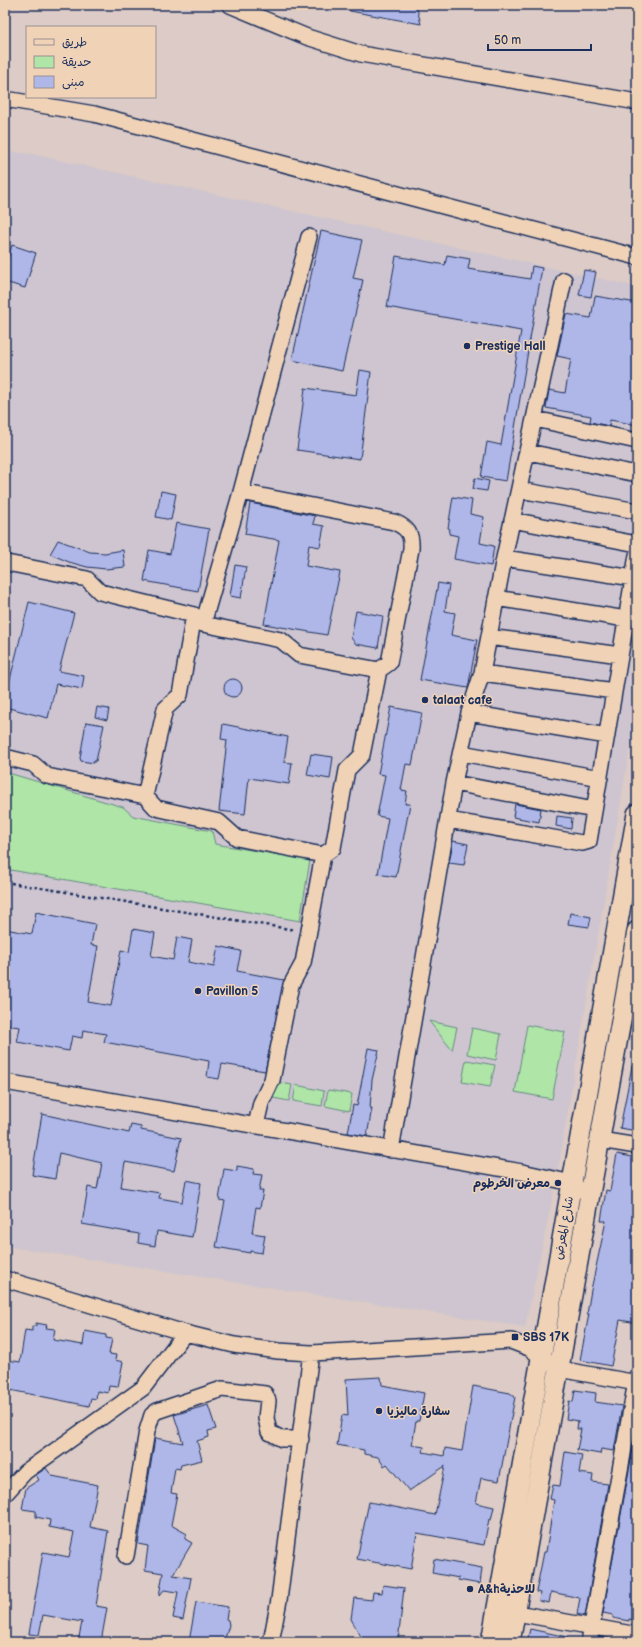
<svg xmlns="http://www.w3.org/2000/svg" width="642" height="1647" font-family="'Balsamiq Sans','Playpen Sans Arabic',sans-serif">
<style>
.built{fill:#cec5d0}
.green{fill:#afe5a7;stroke:#658a82}
.building{fill:#afb7e8;stroke:#1b2f5e}
.lines{fill:none;stroke-linecap:round;stroke-linejoin:round}
.minor-casing{stroke:#1b2f5e;stroke-width:18}
.major-casing{stroke:#1b2f5e;stroke-width:22}
.path{stroke:#1b2f5e;stroke-width:2.5;stroke-dasharray:3 3;stroke-linecap:butt}
.minor{stroke:#f0d3b7;stroke-width:15}
.major{stroke:#f0d3b7;stroke-width:19}
.poi-dot{fill:#1b2f5e;stroke:#f0d3b7;stroke-width:1.5}
.labels{text-anchor:middle;dominant-baseline:central;stroke-width:3;stroke-linejoin:round;paint-order:stroke}
.poi-label{font-size:12px;font-weight:bold;fill:#1b2f5e;stroke:#f0d3b7;text-anchor:start}
.street-label{font-size:12px;fill:#1b2f5e;stroke:#f0d3b7}
</style>
<rect width="100%" height="100%" fill="#dccbc6"/>
<filter id="ink" filterUnits="userSpaceOnUse"><feTurbulence type="fractalNoise" baseFrequency=".025" numOctaves="2"/><feDisplacementMap in="SourceGraphic" scale="8" xChannelSelector="R" yChannelSelector="G"/><feConvolveMatrix kernelMatrix="1 2 1 2 8 2 1 2 1" color-interpolation-filters="sRGB"/></filter>
<g filter="url(#ink)">
<!-- built -->
<path class="built" d="M 5,151 L 31,154 L 637,287 L 637,706 L 556,1180 L 525,1327 L 5,1246 Z"/>
<!-- green -->
<path class="green" d="M 5,772 L 123,807 L 133,816 L 212,831 L 215,844 L 310,860 L 300,921 L 5,869 Z
M 429,1021 L 457,1027 L 452,1050 Z
M 527,1025 L 565,1032 L 552,1099 L 515,1092 Z
M 472,1028 L 501,1034 L 496,1060 L 467,1054 Z
M 466,1060 L 495,1065 L 490,1087 L 462,1082 Z
M 276,1082 L 292,1085 L 289,1101 L 273,1098 Z
M 296,1085 L 324,1091 L 322,1106 L 293,1101 Z
M 328,1090 L 352,1094 L 349,1111 L 325,1106 Z"/>
<!-- building -->
<path class="building" d="M 350,5 L 416,5 L 421,24 L 350,11 Z
M 321,231 L 362,240 L 353,278 L 363,280 L 342,371 L 292,360 Z
M 12,245 L 36,253 L 25,288 L 5,282 L 5,268 Z
M 447,255 L 470,259 L 468,269 L 530,279 L 532,266 L 542,268 L 506,481 L 481,477 L 487,442 L 501,445 L 521,331 L 387,307 L 396,256 L 445,265 Z
M 584,270 L 596,272 L 591,297 L 579,295 Z
M 595,296 L 637,303 L 637,425 L 610,420 L 609,426 L 590,422 L 591,416 L 546,408 L 549,390 L 565,393 L 571,359 L 557,356 L 566,314 L 591,318 Z
M 360,370 L 371,372 L 360,459 L 297,450 L 305,388 L 356,395 Z
M 475,478 L 489,481 L 487,491 L 473,489 Z
M 161,491 L 176,494 L 171,520 L 156,517 Z
M 453,497 L 472,500 L 470,514 L 484,517 L 480,543 L 494,546 L 491,566 L 454,559 L 458,536 L 449,534 L 450,529 L 448,528 Z
M 250,503 L 315,516 L 313,524 L 324,526 L 320,547 L 309,545 L 306,566 L 340,572 L 327,635 L 264,624 L 279,540 L 245,534 Z
M 176,523 L 209,529 L 198,591 L 144,581 L 149,550 L 170,554 Z
M 58,540 L 90,552 L 105,553 L 123,550 L 125,567 L 106,569 L 87,567 L 69,562 L 50,554 Z
M 235,565 L 246,567 L 241,598 L 230,596 Z
M 438,583 L 449,585 L 445,611 L 455,613 L 451,635 L 477,640 L 468,688 L 420,680 Z
M 29,602 L 74,613 L 59,671 L 84,676 L 82,689 L 56,684 L 48,718 L 5,707 L 5,700 Z
M 356,611 L 383,616 L 378,648 L 356,644 L 351,638 Z
M224 688a9 9 0 1 1 18 0a9 9 0 1 1-18 0Z
M 97,707 L 109,709 L 107,720 L 95,717 Z
M 391,707 L 422,713 L 412,765 L 406,764 L 401,790 L 407,791 L 405,804 L 410,804 L 396,877 L 378,874 L 388,818 L 377,816 L 385,775 L 378,774 Z
M 86,722 L 104,725 L 96,761 L 94,761 L 94,763 L 81,761 L 80,758 Z
M 223,724 L 288,737 L 284,762 L 292,763 L 289,784 L 249,778 L 245,814 L 219,811 L 227,740 L 221,739 Z
M 311,754 L 333,757 L 330,779 L 307,775 Z
M 515,804 L 541,809 L 539,822 L 513,817 Z
M 557,816 L 572,818 L 571,829 L 556,826 Z
M 453,841 L 468,844 L 464,865 L 449,863 Z
M 36,912 L 95,924 L 91,945 L 98,946 L 88,1002 L 111,1006 L 121,950 L 129,952 L 133,929 L 155,933 L 151,956 L 173,960 L 177,937 L 192,940 L 188,962 L 214,967 L 218,946 L 241,951 L 237,971 L 284,980 L 265,1071 L 222,1064 L 219,1079 L 207,1077 L 209,1061 L 104,1042 L 106,1034 L 83,1030 L 82,1038 L 72,1036 L 69,1051 L 17,1042 L 20,1027 L 5,1025 L 5,929 L 32,934 Z
M 570,913 L 591,917 L 589,927 L 568,924 Z
M 368,1048 L 379,1050 L 372,1080 L 370,1108 L 372,1108 L 367,1136 L 348,1133 L 353,1105 L 357,1106 Z
M 632,1066 L 637,1066 L 637,1131 L 620,1128 Z
M 42,1114 L 129,1133 L 131,1125 L 141,1127 L 141,1130 L 181,1138 L 174,1171 L 125,1162 L 121,1187 L 160,1193 L 159,1198 L 182,1202 L 186,1180 L 201,1183 L 192,1237 L 157,1231 L 155,1246 L 138,1243 L 139,1234 L 82,1224 L 88,1187 L 97,1189 L 102,1163 L 59,1153 L 55,1179 L 32,1175 Z
M 617,1154 L 637,1158 L 637,1184 L 634,1200 L 637,1200 L 634,1216 L 637,1216 L 637,1323 L 620,1320 L 611,1366 L 580,1360 L 589,1314 L 587,1314 L 591,1290 L 606,1221 L 601,1221 L 606,1190 L 610,1191 Z
M 237,1166 L 254,1169 L 253,1174 L 262,1175 L 259,1191 L 263,1191 L 260,1208 L 256,1207 L 252,1233 L 265,1235 L 262,1253 L 250,1251 L 250,1253 L 216,1247 L 225,1201 L 219,1200 L 224,1169 L 237,1171 Z
M 36,1323 L 47,1325 L 46,1328 L 55,1329 L 53,1340 L 83,1345 L 85,1331 L 106,1335 L 106,1338 L 112,1339 L 109,1354 L 116,1355 L 115,1360 L 123,1362 L 118,1387 L 109,1386 L 108,1393 L 97,1391 L 96,1399 L 91,1398 L 89,1406 L 5,1389 L 5,1375 L 8,1360 L 20,1362 L 25,1330 L 32,1331 L 32,1326 L 36,1326 Z
M 381,1377 L 382,1385 L 424,1393 L 419,1421 L 416,1421 L 412,1445 L 424,1447 L 423,1452 L 444,1456 L 445,1448 L 462,1451 L 473,1386 L 510,1393 L 515,1397 L 499,1481 L 481,1478 L 476,1503 L 494,1507 L 491,1520 L 489,1519 L 484,1545 L 417,1533 L 411,1569 L 357,1559 L 369,1502 L 435,1515 L 445,1466 L 409,1491 L 387,1464 L 384,1466 L 378,1457 L 364,1454 L 364,1450 L 337,1445 L 342,1415 L 348,1416 L 346,1379 Z
M 575,1390 L 596,1393 L 595,1402 L 622,1406 L 614,1451 L 601,1449 L 600,1454 L 577,1450 L 581,1429 L 577,1429 L 578,1421 L 566,1419 L 569,1401 L 573,1402 Z
M 208,1405 L 216,1429 L 208,1431 L 209,1437 L 197,1441 L 202,1460 L 181,1465 L 180,1469 L 175,1468 L 171,1493 L 177,1494 L 171,1525 L 187,1534 L 185,1539 L 192,1543 L 173,1575 L 191,1578 L 183,1620 L 173,1618 L 178,1592 L 164,1590 L 159,1596 L 163,1573 L 145,1570 L 148,1546 L 138,1544 L 155,1438 L 183,1443 L 174,1415 Z
M 637,1427 L 637,1620 L 629,1619 L 629,1621 L 613,1618 L 613,1615 L 603,1613 Z
M 565,1452 L 582,1455 L 579,1473 L 593,1475 L 592,1482 L 608,1484 L 585,1616 L 577,1614 L 580,1598 L 551,1592 L 549,1603 L 539,1601 L 540,1593 L 536,1592 L 544,1552 L 546,1552 L 554,1500 L 550,1499 L 553,1485 L 560,1486 Z
M 46,1468 L 52,1476 L 98,1485 L 90,1527 L 108,1531 L 96,1606 L 107,1608 L 101,1642 L 78,1642 L 82,1622 L 43,1615 L 39,1635 L 29,1634 L 43,1552 L 69,1557 L 74,1532 L 49,1527 L 50,1520 L 36,1517 L 36,1511 L 22,1509 L 26,1488 L 39,1480 L 36,1475 Z
M 434,1559 L 482,1568 L 480,1584 L 458,1580 L 459,1578 L 432,1573 Z
M 383,1585 L 404,1588 L 398,1642 L 364,1642 L 351,1619 L 354,1598 L 372,1600 L 373,1592 L 382,1593 Z
M 196,1602 L 228,1607 L 226,1619 L 228,1620 L 229,1625 L 224,1642 L 189,1642 Z
M 530,1629 L 567,1637 L 567,1642 L 527,1642 Z"/>
<g class="lines">
<defs>
<path id="minor" d="M 230,5 L 307,37 L 361,54 L 637,102
M 5,99 L 94,114 L 637,257
M 535,419 L 637,441
M 528,452 L 637,474
M 520,490 L 637,511
M 512,520 L 637,544
M 504,558 L 633,578
M 7,563 L 87,579 L 100,592 L 194,615 L 203,624 L 281,640 L 299,655 L 379,670 L 389,663 L 411,549 C 412,534 408,528 394,522 L 241,492
M 496,598 L 626,619
M 203,624 L 241,492 L 309,237
M 489,637 L 620,655
M 482,673 L 614,691
M 469,713 L 607,736
M 461,753 L 600,778
M 5,757 L 33,764 L 47,776 L 145,796 L 156,808 L 219,822 L 237,838 L 323,855 L 333,848 L 347,770 L 362,755 L 379,670
M 454,783 L 594,810
M 145,796 L 165,709 L 180,695 L 194,615
M 448,820 L 582,843 L 589,841 L 637,555
M 5,1082 L 522,1172 L 572,1183 L 580,1190
M 256,1125 L 261,1103 L 272,1080 L 291,985 L 303,963 L 323,855
M 600,1140 L 637,1146
M 391,1150 L 454,783 L 469,713 L 482,673 L 504,558 L 564,280
M 5,1279 L 185,1333 L 234,1345 L 278,1351 L 311,1353 L 349,1351 L 511,1341 L 529,1348 L 559,1369 L 637,1383
M 5,1494 L 25,1472 L 143,1388 L 185,1333
M 126,1556 L 147,1431 L 152,1415 L 157,1411 L 222,1389 L 265,1394 L 268,1401 L 266,1418 L 269,1432 L 282,1439 L 301,1439
M 506,1611 L 637,1635
M 271,1642 L 279,1600 L 311,1353
M 589,1642 L 637,1376"/>
<path id="major" d="M 491,1642 L 637,814
M 510,1642 L 637,931"/>
</defs>
<!-- minor casing -->
<use href="#minor" class="minor-casing"/>
<!-- major casing -->
<use href="#major" class="major-casing"/>
<!-- path -->
<path class="path" d="M 5,882 L 295,930"/>
<!-- minor -->
<use href="#minor" class="minor"/>
<!-- major -->
<use href="#major" class="major"/>
</g>
</g>
<!-- markers -->
<g class="poi-dot">
<circle cx="467" cy="346" r="4"/>
<circle cx="425" cy="700" r="4"/>
<circle cx="198" cy="991" r="4"/>
<circle cx="558" cy="1183" r="4"/>
<rect x="511" y="1333" width="8" height="8" rx="2"/>
<circle cx="379" cy="1411" r="4"/>
<circle cx="470" cy="1589" r="4"/>
</g>
<g class="labels">
<!-- poi labels -->
<g class="poi-label">
<text x="475" y="346">Prestige Hall</text>
<text x="433" y="700">talaat cafe</text>
<text x="206" y="991">Pavillon 5</text>
<text x="550" y="1183" text-anchor="end">معرض الخرطوم</text>
<text x="523" y="1337">SBS 17K</text>
<text x="387" y="1411">سفارة ماليزيا</text>
<text x="478" y="1589">A&amp;hللاحذية</text>
</g>
<!-- street labels -->
<g class="street-label">
<text transform="translate(564 1228) rotate(-80)">شارع المعرض</text>
</g>
</g>
<!-- margin -->
<rect width="642" height="1647" fill="none" stroke="#f0d3b7" stroke-width="20"/>
<rect x="10" y="10" width="622" height="1627" fill="none" stroke="#1b2f5e" stroke-width="1.5" filter="url(#ink)"/>
<!-- legend -->
<rect x="26" y="26" width="130" height="72" fill="#f0d3b7" stroke="#9b9193"/>
<rect x="34" y="39" width="20" height="6" fill="#f0d3b7" stroke="#9b9193"/>
<text x="62" y="46" font-size="12" fill="#1b2f5e">طريق</text>
<rect x="34" y="56" width="20" height="12" fill="#afe5a7" stroke="#9b9193"/>
<text x="62" y="66" font-size="12" fill="#1b2f5e">حديقة</text>
<rect x="34" y="76" width="20" height="12" fill="#afb7e8" stroke="#9b9193"/>
<text x="62" y="86" font-size="12" fill="#1b2f5e">مبنى</text>
<!-- scale -->
<path d="M488 44v6h103v-6" fill="none" stroke="#1b2f5e" stroke-width="2"/>
<text x="494" y="44" font-size="12" fill="#1b2f5e" stroke="#f0d3b7" stroke-width="3" paint-order="stroke">50 m</text>
</svg>
